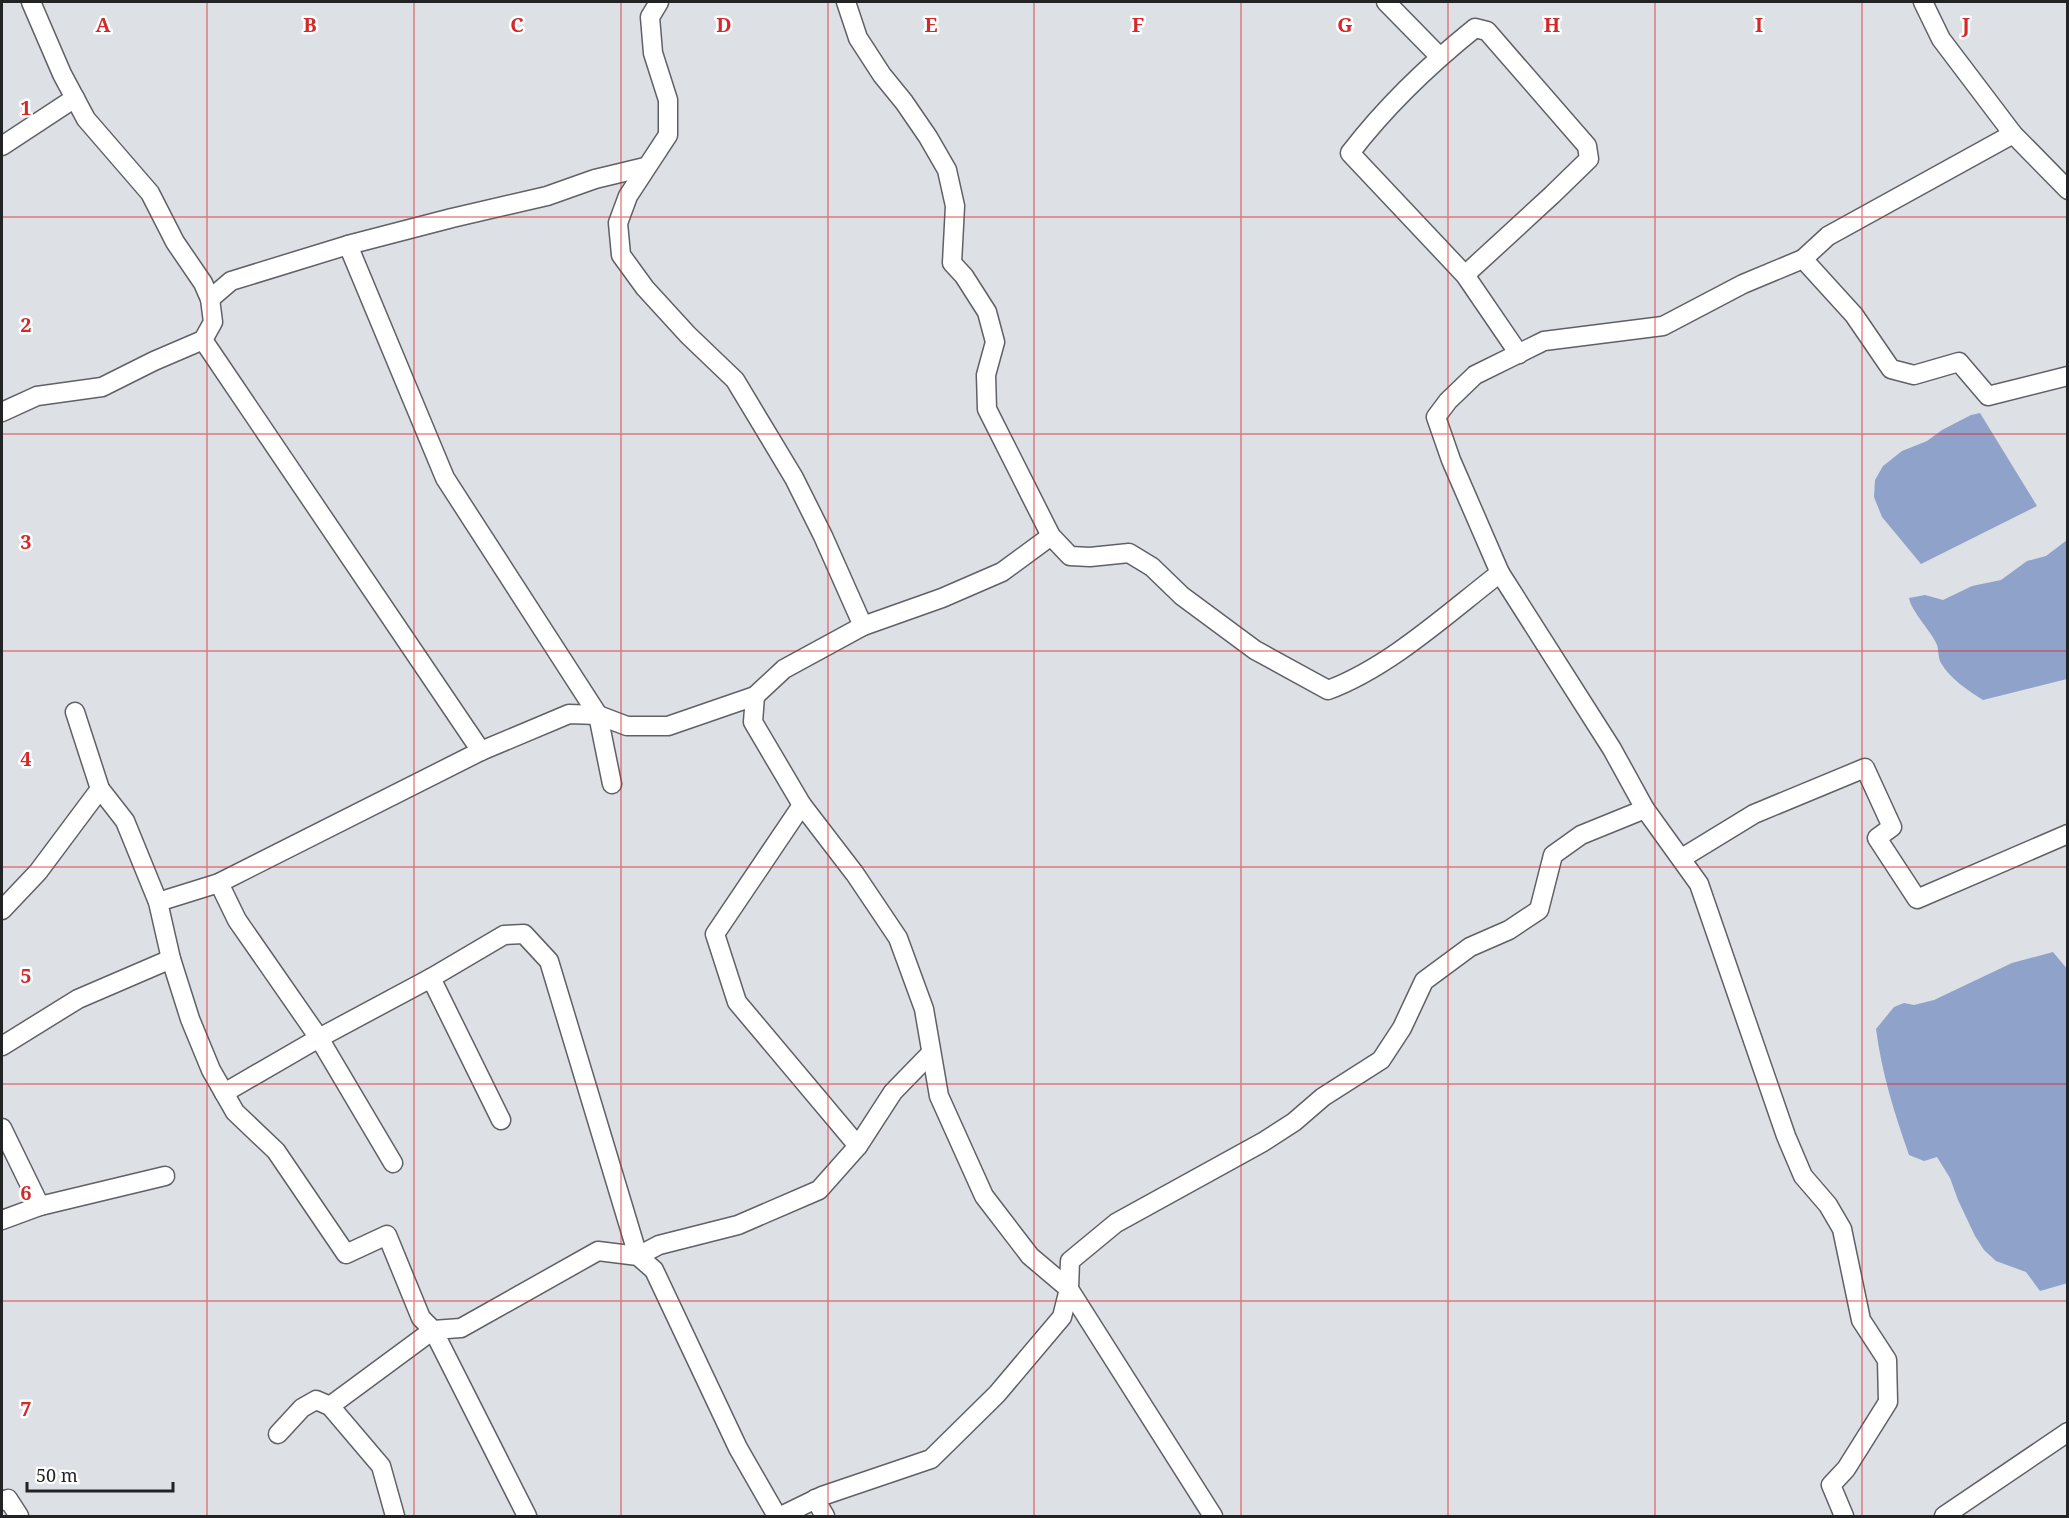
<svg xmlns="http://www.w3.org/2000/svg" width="2069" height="1518" viewBox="0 0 2069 1518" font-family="'Noto Serif',serif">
  <rect width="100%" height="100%" fill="#dde0e5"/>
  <g fill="#8fa2ca">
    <path d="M1980 413 2037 506 1921 564 1882 517 1874 497 1875 480 1883 466 1902 451 1927 441 1942 430 1971 415Z"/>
    <path d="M2067 540V679L1983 700C1969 691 1950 679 1941 663 1938 658 1939 651 1937 645 1931 631 1911 611 1909 598L1925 595 1943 600 1972 586 2001 580 2027 561 2046 556Z"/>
    <path d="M2053 952 2068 970V1283L2040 1291 2026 1272 1996 1261 1984 1250 1975 1236 1958 1200 1950 1178 1937 1157 1924 1161 1909 1155C1894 1112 1882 1074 1876 1029L1894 1007 1904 1003 1914 1005 1934 1000 2012 963Z"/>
  </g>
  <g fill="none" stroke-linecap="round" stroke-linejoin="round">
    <g stroke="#5e6166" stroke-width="21">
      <g id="minor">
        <path d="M659 2 650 17 653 53 668 100V135L628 196 618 223 621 255 645 288 688 335 735 380 794 478 823 536 863 626 942 598 1002 572 1051 536"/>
        <path d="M846 2 858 38 882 75 904 102 928 137 947 170 955 206 952 263 964 276 987 312 995 342 986 375 987 409 1051 536 1070 556 1090 557 1129 553 1152 567 1182 596 1255 650 1328 690C1390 667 1448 613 1500 573L1451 460 1436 417 1448 401 1475 375 1544 341 1663 326 1743 284 1803 259 1854 315 1891 369 1914 375 1959 362 1988 396 2068 376"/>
        <path d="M1386 2 1439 56"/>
        <path d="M1923 2 1941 39 2013 134 2068 190"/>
        <path d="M2 146 75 98"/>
        <path d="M348 245 445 478 598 715 612 784"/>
        <path d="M1803 259 1828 236 2013 134"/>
        <path d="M1465 275 1552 195 1589 159 1587 146 1487 31 1475 28C1429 65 1386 106 1350 153L1465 275 1519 354"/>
        <path d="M210 299 231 281 348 245 452 218 547 196 595 179 645 167"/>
        <path d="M203 340 481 751"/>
        <path d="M2 412 37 396 102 387 154 361 203 340 213 322 210 299 203 283 175 242 150 193 86 119 62 74 31 2"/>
        <path d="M1500 573 1612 749 1645 809"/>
        <path d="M75 712 100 789 125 821 158 902 171 959"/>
        <path d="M802 805 715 934 737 1002 858 1146 893 1092 931 1053"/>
        <path d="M1682 858 1754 814 1865 768 1892 827 1877 838 1917 899 2068 834"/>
        <path d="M219 883 237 920 319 1038 393 1163"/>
        <path d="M158 902 219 883 481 751 569 714 598 715 627 726H668L755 696"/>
        <path d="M2 910 38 872 100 789"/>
        <path d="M431 978 501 1120"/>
        <path d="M2 1046 78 999 171 959 190 1019 211 1070 235 1112 276 1151 346 1254 387 1235 421 1318 433 1330 461 1328 598 1251 638 1256 654 1270 738 1448 777 1516"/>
        <path d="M224 1093 319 1038 431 978 504 935 524 934 549 961 638 1256 659 1245 738 1225 819 1190 858 1146"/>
        <path d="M2 1128 40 1206 2 1220"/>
        <path d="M40 1206 165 1176"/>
        <path d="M278 1434 302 1408 316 1400 330 1406"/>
        <path d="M815 1499 825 1516"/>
        <path d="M2 1501 8 1499 19 1516"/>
        <path d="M395 1516 381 1466 330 1406 433 1330 527 1516"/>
        <path d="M781 1516 822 1496 931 1459 997 1394 1062 1317 1069 1289 1030 1256 984 1196 939 1096 924 1009 898 938 855 874 802 805 753 722 755 696 784 669 863 626"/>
        <path d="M1213 1516 1069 1289 1070 1261 1116 1223 1263 1142 1294 1122 1323 1097 1381 1060 1402 1028 1424 981 1470 947 1509 930 1539 910 1553 855 1581 835 1645 809 1699 884 1786 1136 1803 1176 1828 1205 1842 1229 1861 1320 1887 1360 1888 1402 1846 1469 1831 1485 1844 1516"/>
        <path d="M1944 1516 2068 1432"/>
      </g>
    </g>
    <use href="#minor" stroke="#fff" stroke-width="18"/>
  </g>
  <path fill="none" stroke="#d62828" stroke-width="1.5" stroke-opacity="0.55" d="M207 2V1516M414 2V1516M621 2V1516M828 2V1516M1034 2V1516M1241 2V1516M1448 2V1516M1655 2V1516M1862 2V1516M2 217H2068M2 434H2068M2 651H2068M2 867H2068M2 1084H2068M2 1301H2068"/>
  <g font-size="20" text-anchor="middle" font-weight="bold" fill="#d62828" stroke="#fff" stroke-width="5" stroke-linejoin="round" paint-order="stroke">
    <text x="103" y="32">A</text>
    <text x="310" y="32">B</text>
    <text x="517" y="32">C</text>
    <text x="724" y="32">D</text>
    <text x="931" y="32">E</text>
    <text x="1138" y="32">F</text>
    <text x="1345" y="32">G</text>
    <text x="1552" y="32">H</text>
    <text x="1759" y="32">I</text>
    <text x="1966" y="32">J</text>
    <text x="26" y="115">1</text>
    <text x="26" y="332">2</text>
    <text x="26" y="549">3</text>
    <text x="26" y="766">4</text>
    <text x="26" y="983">5</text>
    <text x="26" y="1200">6</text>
    <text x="26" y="1416">7</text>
  </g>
  <rect width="2069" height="1518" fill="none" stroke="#222325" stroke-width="6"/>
  <path d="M27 1482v9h146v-9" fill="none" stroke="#222325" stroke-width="3"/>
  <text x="36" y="1482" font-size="18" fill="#222325" stroke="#ffffff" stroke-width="4.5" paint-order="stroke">50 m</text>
</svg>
